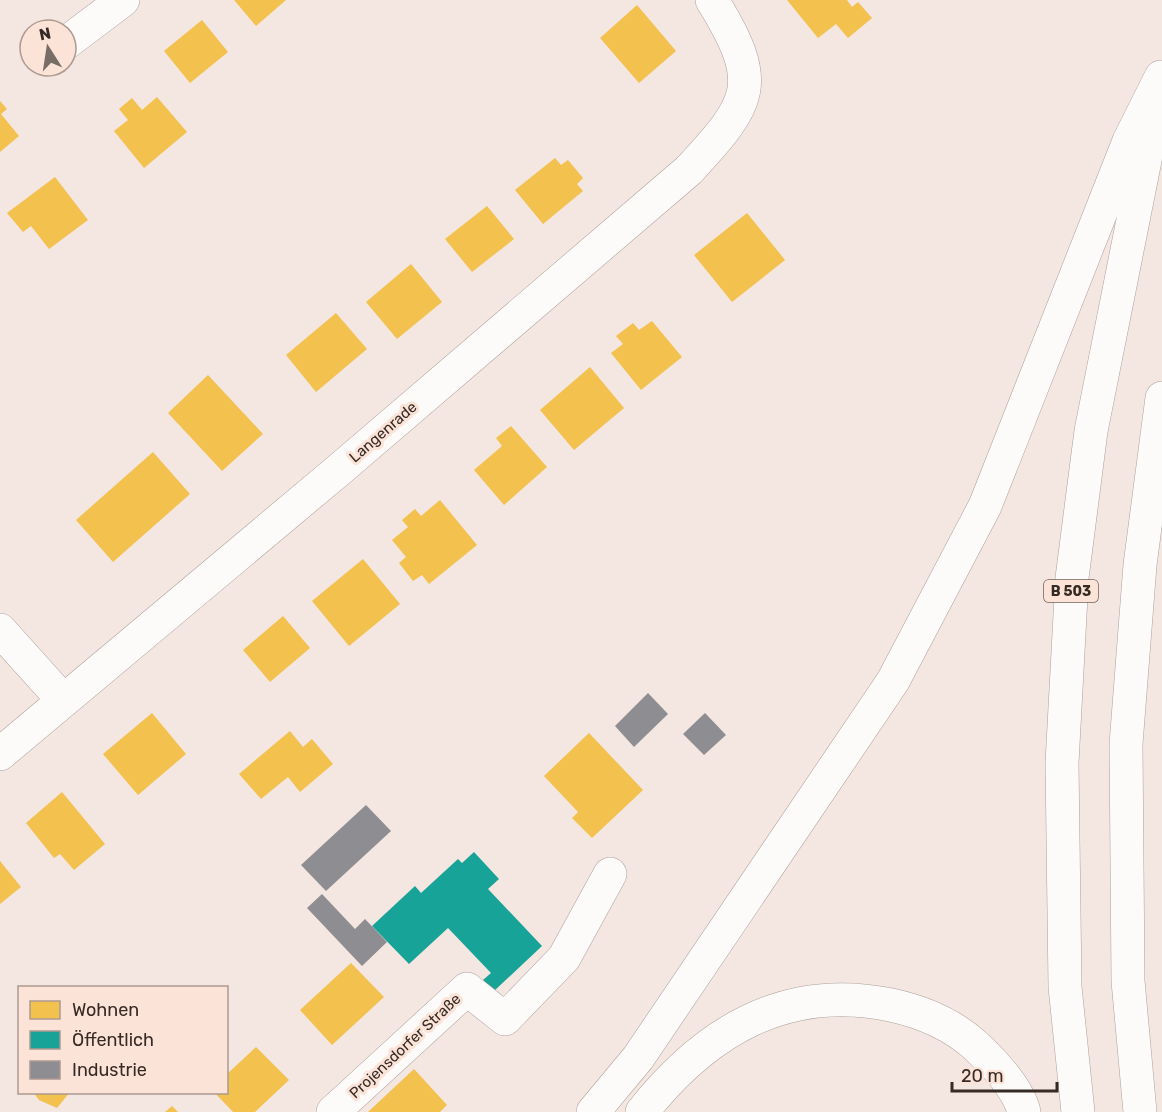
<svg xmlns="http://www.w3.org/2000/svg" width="1162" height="1112" viewBox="0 0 1162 1112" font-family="Rubik,sans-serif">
  <rect width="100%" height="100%" fill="#f4e6e0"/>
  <g fill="#f2c14e">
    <path d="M234 0H286L256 26Z"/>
    <path d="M787 0H847L852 7 858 2 872 18 848 38 836 24 818 38Z"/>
    <path d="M637 5 676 51 639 83 600 38Z"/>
    <path d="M202 20 228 52 190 83 164 51Z"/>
    <path d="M157 97 187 132 144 168 114 131 128 120 119 109 132 98 142 110Z"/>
    <path d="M0 101 7 109 1 114 19 136 0 152Z"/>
    <path d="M555 158 561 165 568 160 583 178 577 184 583 191 543 224 515 190Z"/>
    <path d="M55 177 88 220 49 249 31 226 23 232 7 213Z"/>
    <path d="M487 206 514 239 472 272 445 239Z"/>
    <path d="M747 213 785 260 732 302 694 255Z"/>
    <path d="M411 264 442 302 397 339 366 302Z"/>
    <path d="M336 313 367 349 316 392 286 355Z"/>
    <path d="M652 321 682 357 641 390 611 353 623 344 616 336 633 323 639 330Z"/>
    <path d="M590 367 624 408 574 450 540 410Z"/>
    <path d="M208 375 263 434 222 471 168 413Z"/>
    <path d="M511 426 547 467 504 505 474 470 502 446 496 438Z"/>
    <path d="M153 452 190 494 113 562 76 520Z"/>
    <path d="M440 500 477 545 429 584 422 575 413 581 399 563 406 557 392 540 408 527 402 520 415 509 421 516Z"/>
    <path d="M363 559 400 604 349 646 312 601Z"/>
    <path d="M283 616 310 648 270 682 243 650Z"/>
    <path d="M152 713 186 754 138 795 103 754Z"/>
    <path d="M290 731 303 747 312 739 333 764 300 792 288 777 261 799 239 774Z"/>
    <path d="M589 733 643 790 592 838 572 818 578 812 544 776Z"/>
    <path d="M62 792 105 844 74 870 60 854 54 858 26 823Z"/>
    <path d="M0 861 21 887 0 904Z"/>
    <path d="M351 963 384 997 332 1045 300 1010Z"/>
    <path d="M256 1047 289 1080 255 1112H233L214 1092H226V1075Z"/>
    <path d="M414 1069 447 1105 440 1112H368Z"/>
    <path d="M33 1092H70L57 1108 39 1100Z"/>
    <path d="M172 1106 178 1112H165Z"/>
  </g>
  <path fill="#17a398" d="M474 852 499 879 488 889 542 946 494 991 483 980 491 973 448 928 409 964 372 926 415 886 421 893 458 859 462 863Z"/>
  <g fill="#8d8d92">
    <path d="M648 693 668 714 634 747 615 726Z"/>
    <path d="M705 713 726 735 704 755 683 734Z"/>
    <path d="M366 805 391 831 326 891 301 865Z"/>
    <path d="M322 894 355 929 365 919 387 942 362 966 307 908Z"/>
  </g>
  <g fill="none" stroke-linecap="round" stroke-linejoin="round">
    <g stroke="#aba09b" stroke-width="34">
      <g id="minor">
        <path d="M66 43 123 0"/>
        <path d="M0 630 63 700"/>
        <path d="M0 754 340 469 689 170C752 102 764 84 712 0"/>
        <path d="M333 1112 467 989 505 1019 564 958 610 874"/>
      </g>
    </g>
    <g stroke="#aba09b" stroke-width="34">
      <g id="highway">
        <path d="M593 1112 638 1058 893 681 985 506 1129 141 1161 77"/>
        <path d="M642 1112C706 1031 786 983 891 1005 923 1012 952 1024 976 1046 994 1063 1018 1088 1024 1112"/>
        <path d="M1078 1112 1065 987 1062 763 1072 578 1091 431 1153 120"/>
        <path d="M1140 1112 1128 981 1126 744 1140 565 1162 398"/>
      </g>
    </g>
    <use href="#minor" stroke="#fdfbfa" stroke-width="33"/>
    <use href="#highway" stroke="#fdfbfa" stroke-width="33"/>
  </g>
  <g text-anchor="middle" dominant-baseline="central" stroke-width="6" stroke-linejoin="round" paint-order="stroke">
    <rect fill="#fce3d8" stroke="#71625b" stroke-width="1.5" x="1044" y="580" width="54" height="22" rx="4.5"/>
    <g font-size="14" font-weight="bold" fill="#362a25">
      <text x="1071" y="591">B 503</text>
    </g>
    <g font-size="15" fill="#362a25" stroke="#fce3d8">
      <text transform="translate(383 432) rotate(-41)">Langenrade</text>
      <text transform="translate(405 1046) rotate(-43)">Projensdorfer Straße</text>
    </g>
  </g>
  <rect x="18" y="986" width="210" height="108" fill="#fce3d8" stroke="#ad9990" stroke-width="1.5"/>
  <rect x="30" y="1001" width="30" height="18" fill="#f2c14e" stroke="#ad9990" stroke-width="1.5"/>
  <text x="72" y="1016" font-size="18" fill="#362a25">Wohnen</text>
  <rect x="30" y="1031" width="30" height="18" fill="#17a398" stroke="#ad9990" stroke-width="1.5"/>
  <text x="72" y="1046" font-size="18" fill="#362a25">Öffentlich</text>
  <rect x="30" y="1061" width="30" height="18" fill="#8d8d92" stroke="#ad9990" stroke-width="1.5"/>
  <text x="72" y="1076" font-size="18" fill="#362a25">Industrie</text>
  <g transform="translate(48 48) rotate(348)"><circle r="28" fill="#fce3d8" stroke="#ad9990" stroke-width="1.5"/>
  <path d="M0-4.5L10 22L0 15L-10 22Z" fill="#786c66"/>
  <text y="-9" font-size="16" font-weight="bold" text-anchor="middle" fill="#362a25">N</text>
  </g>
  <path d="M952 1082v9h105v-9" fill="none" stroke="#362a25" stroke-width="3"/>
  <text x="961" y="1082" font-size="18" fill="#362a25" stroke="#fce3d8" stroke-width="4.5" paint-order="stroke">20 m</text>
</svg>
